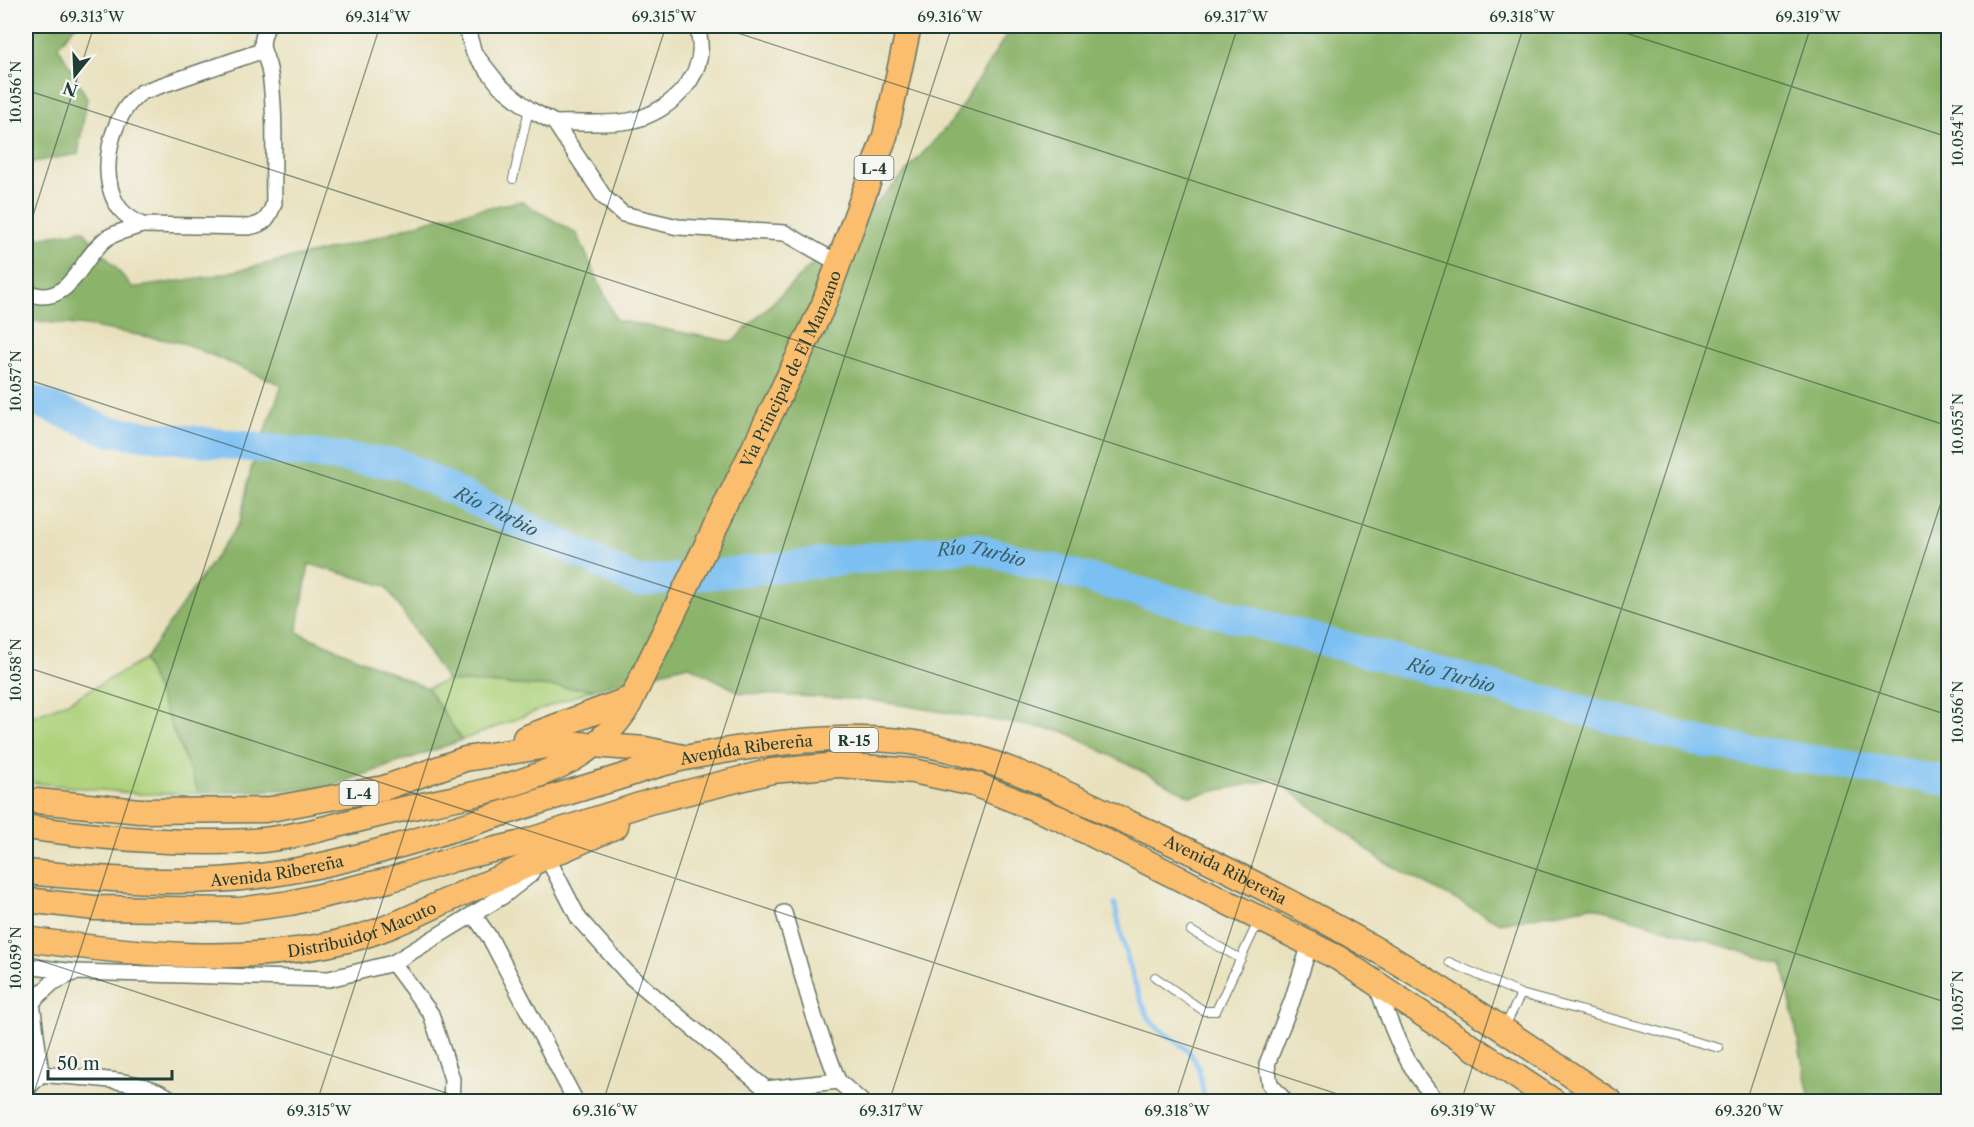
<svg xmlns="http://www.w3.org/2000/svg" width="1974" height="1127" viewBox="0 0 1974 1127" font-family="'Libre Caslon Text',serif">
  <rect width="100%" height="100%" fill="#f6f6f2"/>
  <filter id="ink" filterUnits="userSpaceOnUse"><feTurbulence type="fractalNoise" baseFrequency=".0167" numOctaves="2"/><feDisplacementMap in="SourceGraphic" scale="12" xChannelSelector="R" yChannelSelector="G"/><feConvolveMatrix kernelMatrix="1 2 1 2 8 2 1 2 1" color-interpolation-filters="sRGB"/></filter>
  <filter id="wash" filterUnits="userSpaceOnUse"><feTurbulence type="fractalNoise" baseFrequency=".008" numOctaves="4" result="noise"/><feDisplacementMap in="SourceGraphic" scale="24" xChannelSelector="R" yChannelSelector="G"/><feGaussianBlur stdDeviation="1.35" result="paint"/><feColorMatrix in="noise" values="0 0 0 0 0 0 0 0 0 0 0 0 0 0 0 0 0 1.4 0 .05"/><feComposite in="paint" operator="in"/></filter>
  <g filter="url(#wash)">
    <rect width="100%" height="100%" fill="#e9e1bd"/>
    <g fill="#afd27b" stroke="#678858" stroke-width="1.5">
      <path d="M144 660 199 793 140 794 26 782V719L70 701Z"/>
      <path d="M447 681 594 689 462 740 427 688Z"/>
    </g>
    <g fill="#8bb46b" stroke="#557850" stroke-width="1.5">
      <path d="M26 26H75L58 46 87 98 78 154 26 163Z"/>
      <path d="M1012 26H1948V1101H1810L1783 964 1591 906 1500 923 1384 862 1275 779 1190 796 1065 732 870 700 741 693 688 665 594 689 447 681 386 586 309 564 297 632 427 688 462 740 326 788 199 793 144 660 240 522 251 469 282 385 183 343 87 326 26 320V240L83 230 133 288 213 276 361 242 436 218 521 201 577 234 616 320 732 342 894 185 952 121Z"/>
    </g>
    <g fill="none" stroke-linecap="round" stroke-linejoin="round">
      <path stroke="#7cbff2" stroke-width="5" d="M1115 904C1120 933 1136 999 1152 1022 1159 1031 1169 1036 1177 1042 1203 1060 1199 1075 1205 1102"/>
      <path stroke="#7cbff2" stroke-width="30" id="s1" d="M26 397 109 431 400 464 638 582 972 547 1704 743 1948 781"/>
    </g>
  </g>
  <g filter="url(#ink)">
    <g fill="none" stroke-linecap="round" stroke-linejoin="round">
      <g stroke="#667664" stroke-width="10">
        <g id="lane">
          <path d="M513 179 529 109"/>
          <path d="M1191 931 1241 959"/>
          <path d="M1449 962 1521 994"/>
          <path d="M1155 977 1204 1011H1216L1259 920"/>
          <path d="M1505 1026 1521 994 1719 1048"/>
        </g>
      </g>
      <g stroke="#667664" stroke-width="18">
        <g id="street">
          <path d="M466 26 474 53 500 86 529 109 555 123 604 197 623 214 678 227 785 233 838 263"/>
          <path d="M261 51 142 92C110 113 96 178 120 209 126 216 134 221 142 225L249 227C265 224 269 218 274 203 273 161 276 114 270 74 267 50 256 53 267 26"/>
          <path d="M555 123C579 122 606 125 629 121 672 113 714 70 696 26"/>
          <path d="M26 292C70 311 79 258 107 238 116 232 131 229 142 225"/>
          <path d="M547 857 579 919 630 976 766 1089 838 1081 862 1102"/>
          <path d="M784 913 815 1019 838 1081"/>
          <path d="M473 914 490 938 576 1102"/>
          <path d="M393 963 431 1014 452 1079 451 1102"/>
          <path d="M26 966 75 972"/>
          <path d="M1376 983C1391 1027 1405 1067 1438 1102"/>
          <path d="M26 992 32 1002 41 1074C80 1079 145 1076 175 1102"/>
          <path d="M32 1002 52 983 75 972 329 979 393 963 503 896 530 875 536 863"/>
          <path d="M26 1090 41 1074"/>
          <path d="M1286 1102 1270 1084 1267 1064 1292 1001 1310 944"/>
        </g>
      </g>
      <g stroke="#667664" stroke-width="27">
        <g id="primary">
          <path d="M525 738 632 698"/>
          <path d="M26 800 140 811 265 810 384 788 465 759 566 743 645 749 683 757"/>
          <path id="s2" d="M26 827C100 838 176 845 252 841 296 838 339 824 381 814 444 799 516 791 573 759 598 745 624 720 634 694L823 306 885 136 909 26"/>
          <path id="s3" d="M26 872C110 880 196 887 280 873 389 855 494 814 600 783 629 775 659 763 690 757 762 743 853 731 927 745 996 758 1061 791 1125 821 1213 861 1299 905 1382 953 1460 999 1535 1051 1611 1102"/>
          <path d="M26 900 95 908 239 910 290 903 389 880 454 859 518 844 649 802 772 771 839 765 913 771 974 784 1061 819 1338 958 1555 1102"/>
          <path id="s4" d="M26 939C132 954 246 967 352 939 388 930 423 911 457 896 510 873 563 850 616 826"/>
        </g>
      </g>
      <use href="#lane" stroke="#fff" stroke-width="8"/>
      <use href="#street" stroke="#fff" stroke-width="15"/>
      <use href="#primary" stroke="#fbbd6e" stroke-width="24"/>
    </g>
  </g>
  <path fill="none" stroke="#1f3d34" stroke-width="1.5" stroke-opacity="0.45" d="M716 26 1948 426M1604 26 1948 137M26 90 1948 715M26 237 94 26M26 379 1948 1003M26 667 1362 1102M26 956 474 1102M31 1102 380 26M317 1102 666 26M603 1102 952 26M889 1102 1238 26M1175 1102 1524 26M1461 1102 1811 26M1747 1102 1948 481"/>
  <g text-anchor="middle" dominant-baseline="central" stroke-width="5" stroke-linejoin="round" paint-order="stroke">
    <g fill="#f6f6f2" stroke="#60746d" stroke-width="1.5">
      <rect x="854.5" y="156" width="39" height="24" rx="4.5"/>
      <rect x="830" y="728" width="48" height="24" rx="4.5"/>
      <rect x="339.5" y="781" width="39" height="24" rx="4.5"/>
    </g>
    <g font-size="15" font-weight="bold" fill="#1f3d34">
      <text x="874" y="168">L-4</text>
      <text x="854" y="740">R-15</text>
      <text x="359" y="793">L-4</text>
    </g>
    <g font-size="16" fill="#1f3d34" stroke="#f6f6f2">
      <text stroke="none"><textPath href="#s2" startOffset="1011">Vía Principal de El Manzano</textPath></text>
      <text stroke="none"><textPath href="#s3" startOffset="738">Avenida Ribereña</textPath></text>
      <text stroke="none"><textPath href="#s3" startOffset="252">Avenida Ribereña</textPath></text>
      <text stroke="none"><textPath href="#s3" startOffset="1244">Avenida Ribereña</textPath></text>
      <text stroke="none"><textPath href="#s4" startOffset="340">Distribuidor Macuto</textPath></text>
    </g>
    <g font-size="18" font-style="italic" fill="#365e64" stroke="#f6f6f2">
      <text stroke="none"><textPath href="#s1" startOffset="490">Río Turbio</textPath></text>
      <text stroke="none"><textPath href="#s1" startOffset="994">Río Turbio</textPath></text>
      <text stroke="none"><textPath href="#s1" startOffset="1480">Río Turbio</textPath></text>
    </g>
  </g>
  <rect width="1974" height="1127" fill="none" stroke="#f6f6f2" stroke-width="66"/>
  <g transform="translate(75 75) rotate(198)" stroke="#f6f6f2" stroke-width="4.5" paint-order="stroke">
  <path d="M0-4.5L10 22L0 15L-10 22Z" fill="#1f3d34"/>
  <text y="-9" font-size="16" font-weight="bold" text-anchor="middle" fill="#1f3d34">N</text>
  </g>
  <path d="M48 1070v9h124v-9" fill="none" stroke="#1f3d34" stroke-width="3"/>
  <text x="57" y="1070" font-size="18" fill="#1f3d34" stroke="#f6f6f2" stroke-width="4.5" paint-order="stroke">50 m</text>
  <rect x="33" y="33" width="1908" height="1061" fill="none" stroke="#1f3d34" stroke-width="2"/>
  <g font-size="15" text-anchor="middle" fill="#1f3d34">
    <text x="92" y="22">69.313°W</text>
    <text x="378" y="22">69.314°W</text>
    <text x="664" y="22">69.315°W</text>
    <text x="950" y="22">69.316°W</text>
    <text x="1236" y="22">69.317°W</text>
    <text x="1522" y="22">69.318°W</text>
    <text x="1808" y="22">69.319°W</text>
    <text transform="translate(16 92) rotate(-90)" y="5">10.056°N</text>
    <text transform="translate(1958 135) rotate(-90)" y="5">10.054°N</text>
    <text transform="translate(16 381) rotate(-90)" y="5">10.057°N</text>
    <text transform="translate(1958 424) rotate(-90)" y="5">10.055°N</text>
    <text transform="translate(16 670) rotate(-90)" y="5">10.058°N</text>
    <text transform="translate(1958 712) rotate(-90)" y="5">10.056°N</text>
    <text transform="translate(16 958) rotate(-90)" y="5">10.059°N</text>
    <text transform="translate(1958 1001) rotate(-90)" y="5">10.057°N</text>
    <text x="319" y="1116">69.315°W</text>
    <text x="605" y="1116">69.316°W</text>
    <text x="891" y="1116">69.317°W</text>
    <text x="1177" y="1116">69.318°W</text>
    <text x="1463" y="1116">69.319°W</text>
    <text x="1749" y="1116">69.320°W</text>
  </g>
</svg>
